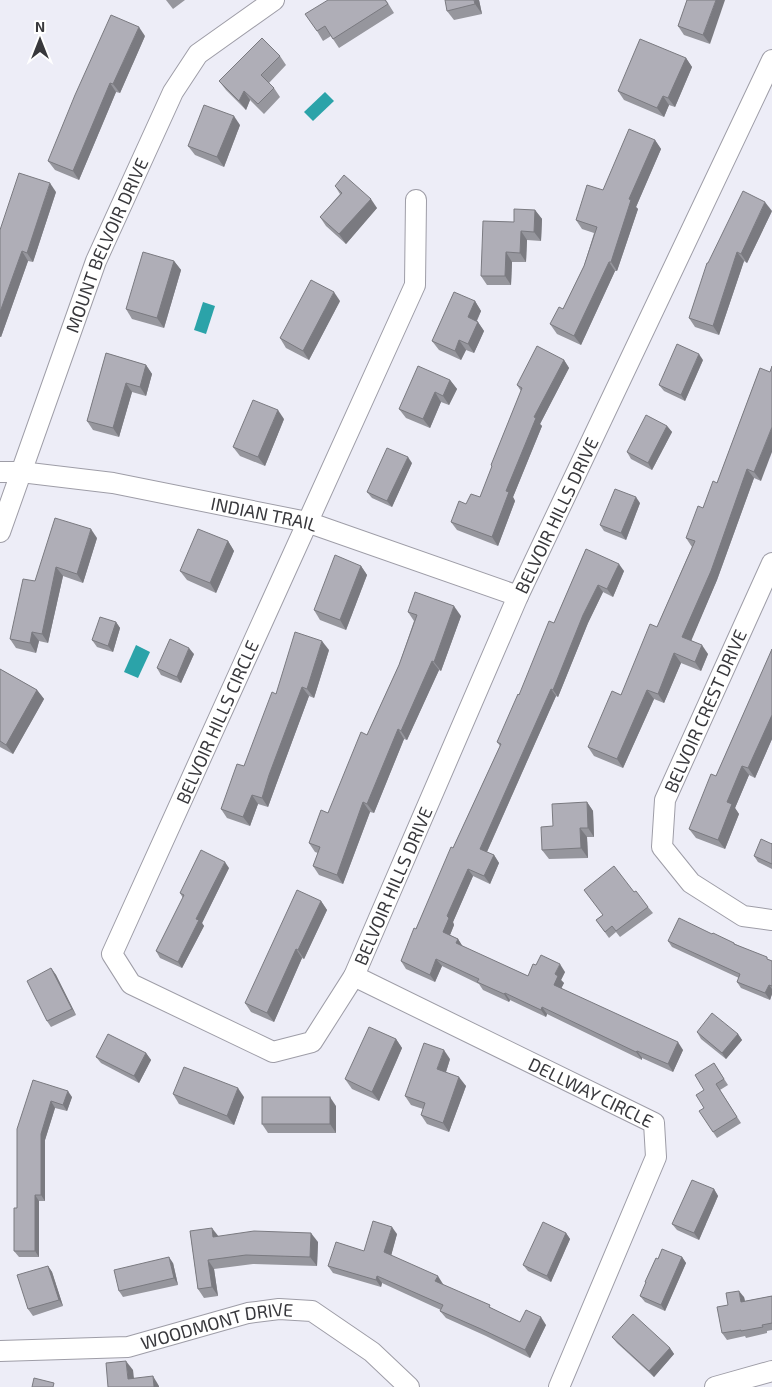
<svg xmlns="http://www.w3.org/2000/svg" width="772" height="1387" viewBox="0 0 772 1387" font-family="'Exo 2',sans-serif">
  <rect width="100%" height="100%" fill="#ededf7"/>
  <g fill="#2ba3a9">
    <path d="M325 92 334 101 313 121 304 112Z"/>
    <path d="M203 302 215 306 206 334 194 330Z"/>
    <path d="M136 645 150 652 138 678 124 672Z"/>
  </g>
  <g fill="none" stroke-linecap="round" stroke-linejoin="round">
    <g stroke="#9e9da7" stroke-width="22">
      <g id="minor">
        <path id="s1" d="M416 200 415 285 112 954 131 984 273 1052 312 1042 354 976 518 596 772 60"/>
        <path id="s2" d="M0 472H21L113 483 307 522 518 596"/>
        <path id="s3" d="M0 532 96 261 173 92 198 54 274 0"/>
        <path d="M772 563 665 800 662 847 691 883 743 916 772 920"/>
        <path id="s4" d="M354 976 654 1123 656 1157 559 1387"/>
        <path id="s5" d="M0 1351 128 1347 248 1313 279 1309 312 1311 372 1352 409 1387"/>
        <path d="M715 1387 772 1371"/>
      </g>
    </g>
    <use href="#minor" stroke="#fff" stroke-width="20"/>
  </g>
  <g fill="#96969d">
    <path d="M166 0H185L173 9Z"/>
    <path d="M328 0H386L394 13 339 48 331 36 323 41 317 31Z"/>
    <path d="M479 0 482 14 454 20 447 11Z"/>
    <path d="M687 0 710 44 684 35 678 26Z"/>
    <path d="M145 36 120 93 116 92 79 180 55 170 48 161Z"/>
    <path d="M280 56 286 65 269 83 274 88 280 97 264 114 250 100 246 110 226 90 219 81Z"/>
    <path d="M686 58 692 67 675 107 669 105 664 117 624 100 618 91Z"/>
    <path d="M240 125 224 167 195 155 188 146Z"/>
    <path d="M655 140 661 149 636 207 638 209 617 271H615L581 345 557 334 550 324 563 309 584 266 594 233 582 229 576 220 603 190Z"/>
    <path d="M335 186 377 208 346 244 326 226 320 217 340 194Z"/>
    <path d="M56 192 33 262 28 261 1 337H0V230Z"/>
    <path d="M535 210 542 219 541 241 527 240 526 262H512L511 285H487L481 276 514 222Z"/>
    <path d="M772 211 747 263 744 261 719 335 695 327 689 318 708 263Z"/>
    <path d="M174 261 181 270 164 328 132 319 126 309Z"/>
    <path d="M340 301 309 360 286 348 280 338Z"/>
    <path d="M475 301 481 311 477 321 484 331 474 353 466 350 461 360 439 350 432 341Z"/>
    <path d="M106 353 146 365 152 374 146 396 132 392 119 437 93 430 87 421Z"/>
    <path d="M564 360 569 368 540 424 542 426 513 497 515 501 498 546 457 530 451 522 480 497 492 467 491 465 521 391 517 385Z"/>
    <path d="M703 360 685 401 664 391 659 385Z"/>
    <path d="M760 368 761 481 754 478 717 580 691 640 708 654 701 671 681 663 664 703 654 699 623 768 594 756 588 747 621 695 657 627 692 547 686 538 703 508 717 483Z"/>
    <path d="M450 380 457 389 449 405 441 402 430 428 406 418 399 409Z"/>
    <path d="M284 419 265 466 240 456 233 447Z"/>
    <path d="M667 426 672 432 652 470 631 459 627 452Z"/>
    <path d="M412 463 392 507 372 498 367 492Z"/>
    <path d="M640 503 626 540 604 531 600 525Z"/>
    <path d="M97 538 83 583 63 576 48 643 39 641 36 653 16 648 10 639 35 581Z"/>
    <path d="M228 541 234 551 216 593 187 580 180 571Z"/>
    <path d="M586 549 624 571 613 597 603 592 588 623 558 697 556 696 487 852 494 855 499 863 490 884 473 876 453 922 454 925 450 935 458 939 463 947 528 976 536 965 565 972 561 980 564 983 561 988 683 1050 673 1072 642 1058V1060L547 1014 546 1017 510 1000 509 1002 483 990 479 984 442 966 435 982 406 969 401 961 500 746 497 742 554 623Z"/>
    <path d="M361 566 367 575 346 630 320 620 314 610Z"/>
    <path d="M408 612 461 616 441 671 439 670 407 740 404 739 374 813 370 812 343 884 319 875 313 866 318 853 315 852 309 843 328 813 367 735 399 665 414 621Z"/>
    <path d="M116 622 120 628 113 652 97 647 92 640Z"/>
    <path d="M772 649V739L755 778 749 775 735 808 739 814 725 849 696 838 689 829 716 776Z"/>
    <path d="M329 650 314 698 309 696 276 785 268 807 258 804 250 826 227 818 221 809 244 766 276 694Z"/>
    <path d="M194 654 181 683 161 675 157 668Z"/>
    <path d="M0 669 37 690 44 699 13 754 0 747Z"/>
    <path d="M587 802 593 811 594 837H587L588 858 549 859 542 850Z"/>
    <path d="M772 843V869L758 862 754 856Z"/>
    <path d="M229 868 202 923 204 926 182 968 160 958 156 951 183 898 180 893Z"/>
    <path d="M634 892 648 907 653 913 620 937 616 932 609 938 596 920Z"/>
    <path d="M321 901 327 910 304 959 302 958 274 1022 251 1012 245 1003Z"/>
    <path d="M712 934 734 943 735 944 772 961V994L770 1000 741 988 737 982 739 978 672 947 668 941Z"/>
    <path d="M51 968 56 975 76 1015 51 1027 47 1021Z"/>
    <path d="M697 1032 738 1034 742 1040 726 1059 701 1039Z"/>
    <path d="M396 1039 402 1048 379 1101 352 1089 345 1079Z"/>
    <path d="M146 1053 151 1060 139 1083 101 1063 96 1057Z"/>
    <path d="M450 1059 446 1072 466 1086 449 1132 427 1124 421 1115 423 1109 411 1105 405 1096Z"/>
    <path d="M714 1063 728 1085 720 1090 741 1123 717 1138 713 1132 704 1108V1090Z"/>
    <path d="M33 1080 72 1097 67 1111 55 1108 45 1140V1201H39V1257H19L14 1251 17 1208Z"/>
    <path d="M173 1094 244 1097 234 1125 179 1104Z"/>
    <path d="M336 1106V1133H268L262 1124Z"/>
    <path d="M714 1189 718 1196 699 1240 677 1230 672 1224Z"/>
    <path d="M190 1231 218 1236 318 1242 317 1266 253 1264 214 1269 218 1296 204 1298 198 1289Z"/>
    <path d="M566 1233 570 1239 551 1282 528 1271 523 1265Z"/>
    <path d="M397 1234 391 1255 442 1284 520 1322 546 1325 530 1358 486 1336 446 1318 440 1311 441 1310 382 1283 381 1287 333 1273 328 1266 364 1251Z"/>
    <path d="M682 1257 686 1263 665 1311 645 1302 640 1296 646 1283 645 1282Z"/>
    <path d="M173 1263 178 1285 123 1297 119 1291Z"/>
    <path d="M48 1266 52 1272 63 1306 33 1316 28 1309Z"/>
    <path d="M772 1296V1330L767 1331V1333L746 1338 745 1336 727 1340 722 1333 728 1305 744 1297 745 1301Z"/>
    <path d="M612 1337 670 1348 674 1354 654 1377 617 1343Z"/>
  </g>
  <g fill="#7a7a80">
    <path d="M474 0H479L482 14 475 4Z"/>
    <path d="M716 0H725L710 44 703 35Z"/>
    <path d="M139 27 145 36 120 93 113 84Z"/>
    <path d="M686 58 692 67 675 107 668 98Z"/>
    <path d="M110 83 116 92 79 180 73 171Z"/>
    <path d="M244 91 250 100 246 110 239 101Z"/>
    <path d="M663 96 669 105 664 117 657 108Z"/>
    <path d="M234 116 240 125 224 167 217 157Z"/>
    <path d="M655 140 661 149 636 207 638 209 617 271 611 262 629 199Z"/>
    <path d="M50 183 56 192 33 262 27 253Z"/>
    <path d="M371 199 377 208 346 244 339 234Z"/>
    <path d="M765 202 772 211 747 263 741 254Z"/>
    <path d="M535 210 542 219 541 241 534 232Z"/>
    <path d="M521 231 527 240 526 262 520 253Z"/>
    <path d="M22 251 28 261 1 337 0 336V312Z"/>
    <path d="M506 252 512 262 511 285 505 276Z"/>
    <path d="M737 252 744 261 719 335 713 326Z"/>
    <path d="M174 261 181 270 164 328 157 318Z"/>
    <path d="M609 262 615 271 581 345 574 336Z"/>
    <path d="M334 292 340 301 309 360 303 351Z"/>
    <path d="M475 301 481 311 474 326 468 317Z"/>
    <path d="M478 322 484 331 474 353 468 344Z"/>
    <path d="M459 340 466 350 461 360 455 351Z"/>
    <path d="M699 354 703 360 685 401 681 395Z"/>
    <path d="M564 360 569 368 540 424 542 426 513 497 515 501 498 546 492 537 506 491 534 417Z"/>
    <path d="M146 365 152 374 146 396 140 387Z"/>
    <path d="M450 380 457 389 449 405 443 396Z"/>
    <path d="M126 383 132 392 119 437 113 428Z"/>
    <path d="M435 392 441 402 430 428 423 419Z"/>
    <path d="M278 410 284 419 265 466 258 457Z"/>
    <path d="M667 426 672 432 652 470 648 463Z"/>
    <path d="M772 427V452L761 481 754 472Z"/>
    <path d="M408 457 412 463 392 507 387 501Z"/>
    <path d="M747 469 754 478 717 580 689 646 682 637Z"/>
    <path d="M636 497 640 503 626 540 621 533Z"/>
    <path d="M91 529 97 538 83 583 77 574Z"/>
    <path d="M228 541 234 551 216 593 210 583Z"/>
    <path d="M619 564 624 571 613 597 607 589Z"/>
    <path d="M361 566 367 575 346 630 340 620Z"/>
    <path d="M56 567 63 576 48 643 42 634Z"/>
    <path d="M598 585 603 592 588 623 558 697 553 690 583 615Z"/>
    <path d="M454 606 461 616 441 671 434 662Z"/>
    <path d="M116 622 120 628 113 652 108 646Z"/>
    <path d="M32 632 39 641 36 653 30 643Z"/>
    <path d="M322 641 329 650 314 698 307 689Z"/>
    <path d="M702 645 708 654 701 671 695 662Z"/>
    <path d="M189 648 194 654 181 683 177 677Z"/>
    <path d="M674 653 681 663 664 703 658 694Z"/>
    <path d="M432 661 439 670 407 740 401 731Z"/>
    <path d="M302 687 309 696 276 785 268 807 262 798 269 775Z"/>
    <path d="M551 689 556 696 485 856 480 849Z"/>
    <path d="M37 690 44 699 13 754 6 745Z"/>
    <path d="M647 690 654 699 623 768 617 759Z"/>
    <path d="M772 715V739L755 778 748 768Z"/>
    <path d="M398 729 404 739 374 813 367 804Z"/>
    <path d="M742 766 749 775 735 808 739 814 725 849 718 840 727 802Z"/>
    <path d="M252 795 258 804 250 826 243 817Z"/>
    <path d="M363 802 370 812 343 884 337 875Z"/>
    <path d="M587 802 593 811 594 837 588 828Z"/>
    <path d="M580 828 587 837 588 858 581 848Z"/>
    <path d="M494 855 499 863 490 884 484 876Z"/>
    <path d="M225 862 229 868 202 923 204 926 182 968 178 962 196 919Z"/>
    <path d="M468 869 473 876 453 922 454 925 448 940 443 932 447 916Z"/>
    <path d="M321 901 327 910 304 959 298 950Z"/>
    <path d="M458 939 463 947 456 943Z"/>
    <path d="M296 949 302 958 274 1022 267 1013Z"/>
    <path d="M436 959 442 966 435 982 430 975Z"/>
    <path d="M560 964 565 972 561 980 564 983 559 993 554 985 555 974Z"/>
    <path d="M51 968 56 975 76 1015 72 1009Z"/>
    <path d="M769 985 772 989V994L770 1000 765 993Z"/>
    <path d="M505 993 510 1000 509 1002 504 994Z"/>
    <path d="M542 1007 547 1014 546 1017 541 1010Z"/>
    <path d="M738 1034 742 1040 726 1059 722 1053Z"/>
    <path d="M396 1039 402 1048 379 1101 372 1092Z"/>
    <path d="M678 1042 683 1050 673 1072 668 1064Z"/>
    <path d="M444 1050 450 1059 444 1078 437 1069Z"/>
    <path d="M637 1051 642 1058V1060L636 1052Z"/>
    <path d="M146 1053 151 1060 139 1083 134 1076Z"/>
    <path d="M459 1077 466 1086 449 1132 443 1123Z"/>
    <path d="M238 1088 244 1097 234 1125 227 1116Z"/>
    <path d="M68 1091 72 1097 67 1111 63 1105Z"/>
    <path d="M330 1097 336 1106V1133L330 1124Z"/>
    <path d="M51 1101 55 1108 45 1140V1201L41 1195V1134Z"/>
    <path d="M714 1189 718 1196 699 1240 694 1233Z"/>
    <path d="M35 1195 39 1201V1257L35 1251Z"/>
    <path d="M392 1227 397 1234 390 1260 384 1252Z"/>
    <path d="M212 1228 219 1237H213Z"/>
    <path d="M311 1233 318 1242 317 1266 310 1257Z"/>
    <path d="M566 1233 570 1239 551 1282 547 1276Z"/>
    <path d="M169 1257 173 1263 178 1285 174 1278Z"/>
    <path d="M682 1257 686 1263 665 1311 661 1305Z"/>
    <path d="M208 1260 214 1269 218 1296 212 1287Z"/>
    <path d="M48 1266 52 1272 63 1306 59 1300Z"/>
    <path d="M377 1276 382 1283 381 1287 376 1280Z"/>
    <path d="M438 1276 443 1284 441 1288 435 1281Z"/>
    <path d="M739 1291 744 1297 746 1308 741 1302Z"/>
    <path d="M541 1317 546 1325 530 1358 525 1350Z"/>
    <path d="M670 1348 674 1354 654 1377 649 1371Z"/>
    <path d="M126 1361 133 1370 135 1387 128 1379Z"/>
    <path d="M153 1376 159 1386V1387H154Z"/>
  </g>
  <g fill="#afaeb7" stroke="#7a7a80">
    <path d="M328 0H385L388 4 333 39 325 26 317 31 305 14Z"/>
    <path d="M445 0H474L475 4 447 11Z"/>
    <path d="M687 0H716L703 35 678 26Z"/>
    <path d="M111 15 139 27 113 84 110 83 73 171 48 161 75 95Z"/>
    <path d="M262 38 280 56 261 75 274 88 258 104 244 91 239 101 219 81Z"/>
    <path d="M640 39 686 58 668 98 663 96 657 108 618 91Z"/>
    <path d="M204 105 234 116 217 157 188 146Z"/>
    <path d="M629 129 655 140 629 199 631 200 611 262H609L574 336 550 324 559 307 563 309 584 266 597 227 576 220 587 185 603 190Z"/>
    <path d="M19 173 50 183 27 253 22 251 0 312V230Z"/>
    <path d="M344 175 371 199 339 234 320 217 342 193 335 186Z"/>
    <path d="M743 191 765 202 741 254 737 252 713 326 689 318 707 263H708Z"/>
    <path d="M514 209 535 210 534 232 521 231 520 253 506 252 505 276H481L483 221 514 222Z"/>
    <path d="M143 252 174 261 157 318 126 309Z"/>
    <path d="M311 280 334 292 303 351 280 338Z"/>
    <path d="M454 292 475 301 468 317 478 322 468 344 459 340 455 351 432 341Z"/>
    <path d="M677 344 699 354 681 395 659 385Z"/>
    <path d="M537 346 564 360 534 417 536 418 506 491 509 492 492 537 451 522 459 501 466 504 471 494 480 497 492 466 491 465 522 388 517 385Z"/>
    <path d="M106 353 146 365 140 387 126 383 113 428 87 421Z"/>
    <path d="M418 366 450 380 443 396 435 392 423 419 399 409Z"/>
    <path d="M772 366V427L754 472 747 469 711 571 682 637 702 645 695 662 674 653 658 694 647 690 617 759 588 747 612 691 621 695 650 624 657 627 695 541 686 538 698 506 703 508 713 481 717 483 760 368 770 372Z"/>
    <path d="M253 400 278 410 258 457 233 447Z"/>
    <path d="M646 415 667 426 648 463 627 452Z"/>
    <path d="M387 448 408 457 387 501 367 492Z"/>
    <path d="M615 489 636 497 621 533 600 525Z"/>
    <path d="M55 518 91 529 77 574 56 567 42 634 32 632 30 643 10 639 23 579 35 581Z"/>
    <path d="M198 529 228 541 210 583 180 571Z"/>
    <path d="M586 549 619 564 607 589 598 585 583 615 553 690 551 689 480 849 494 855 484 876 468 869 447 916 449 918 443 932 458 939 456 943 528 976 533 964 536 965 541 955 560 964 555 974 558 976 554 985 678 1042 668 1064 637 1051 636 1052 542 1007 541 1010 505 993 504 994 477 982 479 979 436 959 430 975 401 961 414 928 416 929 451 847 453 848 501 744 497 742 518 694 519 695 549 621 554 623Z"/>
    <path d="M335 555 361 566 340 620 314 610Z"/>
    <path d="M415 592 454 606 434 662 432 661 401 731 398 729 367 804 363 802 337 875 313 866 320 847 309 843 321 810 328 813 361 732 367 735 399 665 417 615 408 612Z"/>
    <path d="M100 617 116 622 108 646 92 640Z"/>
    <path d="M295 632 322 641 307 689 302 687 269 775 262 798 252 795 243 817 221 809 237 764 244 766 272 692 276 694Z"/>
    <path d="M170 639 189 648 177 677 157 668Z"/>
    <path d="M772 649V715L748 768 742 766 727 802 732 804 718 840 689 829 711 774 716 776Z"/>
    <path d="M0 669 37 690 6 745 0 741Z"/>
    <path d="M587 802 588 828H580L581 848 542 850 541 827 553 826 552 804Z"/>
    <path d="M761 839 772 844V843V864L754 856Z"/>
    <path d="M201 850 225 862 196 919 199 920 178 962 156 951 184 895 180 893Z"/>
    <path d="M614 866 634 892 636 891 648 907 616 931 612 926 605 932 596 920 603 915 584 890Z"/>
    <path d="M297 890 321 901 298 950 296 949 267 1013 245 1003Z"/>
    <path d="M679 918 712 934 713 933 734 943V944L767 957V959L772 961V986L769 985 765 993 737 982 740 974 668 941Z"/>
    <path d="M51 968 72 1009 47 1021 27 981Z"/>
    <path d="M712 1013 738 1034 722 1053 697 1032Z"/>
    <path d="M369 1027 396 1039 372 1092 345 1079Z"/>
    <path d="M108 1034 146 1053 134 1076 96 1057Z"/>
    <path d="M424 1043 444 1050 437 1069 459 1077 443 1123 421 1115 425 1103 405 1096Z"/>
    <path d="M714 1063 724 1079 716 1084 737 1117 713 1132 699 1111 704 1108 696 1095 704 1090 695 1075Z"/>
    <path d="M184 1067 238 1088 227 1116 173 1094Z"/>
    <path d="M33 1080 68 1091 63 1105 51 1101 41 1134V1195H35V1251H14V1208H17V1129Z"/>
    <rect x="262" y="1097" width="68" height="27"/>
    <path d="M692 1180 714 1189 694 1233 672 1224Z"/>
    <path d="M373 1221 392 1227 384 1252 438 1276 435 1281 490 1305 489 1307 520 1322 526 1310 541 1317 525 1350 481 1329 440 1311 443 1305 377 1276 376 1280 328 1266 336 1242 364 1251Z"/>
    <path d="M543 1222 566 1233 547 1276 523 1265Z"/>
    <path d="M212 1228 213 1237 254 1231 311 1233 310 1257 246 1255 208 1260 212 1287 198 1289 190 1231Z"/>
    <path d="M662 1249 682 1257 661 1305 640 1296 646 1282H645L656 1258 658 1259Z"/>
    <path d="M169 1257 174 1278 119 1291 114 1270Z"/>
    <path d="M48 1266 59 1300 28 1309 17 1275Z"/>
    <path d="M739 1291 741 1302 772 1296V1323L762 1325 763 1327 741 1331V1330L722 1333 717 1307 728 1305 726 1293Z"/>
    <path d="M633 1314 670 1348 649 1371 612 1337Z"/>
    <path d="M126 1361 128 1379 153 1376 154 1387H108L106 1363Z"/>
    <path d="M34 1378 54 1383 53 1387H32Z"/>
  </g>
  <g text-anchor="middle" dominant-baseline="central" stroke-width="4" stroke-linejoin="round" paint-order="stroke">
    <g font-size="18" fill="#38383c" stroke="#fff">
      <text stroke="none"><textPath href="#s3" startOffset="306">MOUNT BELVOIR DRIVE</textPath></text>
      <text stroke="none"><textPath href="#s2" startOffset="268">INDIAN TRAIL</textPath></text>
      <text stroke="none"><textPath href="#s1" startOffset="1634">BELVOIR HILLS DRIVE</textPath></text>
      <text transform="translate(705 711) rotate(-66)">BELVOIR CREST DRIVE</text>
      <text transform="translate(217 722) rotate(-66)">BELVOIR HILLS CIRCLE</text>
      <text stroke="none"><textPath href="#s1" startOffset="1229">BELVOIR HILLS DRIVE</textPath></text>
      <text stroke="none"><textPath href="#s4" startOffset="264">DELLWAY CIRCLE</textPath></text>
      <text stroke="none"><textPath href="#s5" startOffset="220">WOODMONT DRIVE</textPath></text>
    </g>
  </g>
  <g transform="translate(40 40)" stroke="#ffffff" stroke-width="4" paint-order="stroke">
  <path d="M0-4L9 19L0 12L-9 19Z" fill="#38383c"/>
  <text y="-8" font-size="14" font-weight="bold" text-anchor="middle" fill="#38383c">N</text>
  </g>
</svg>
